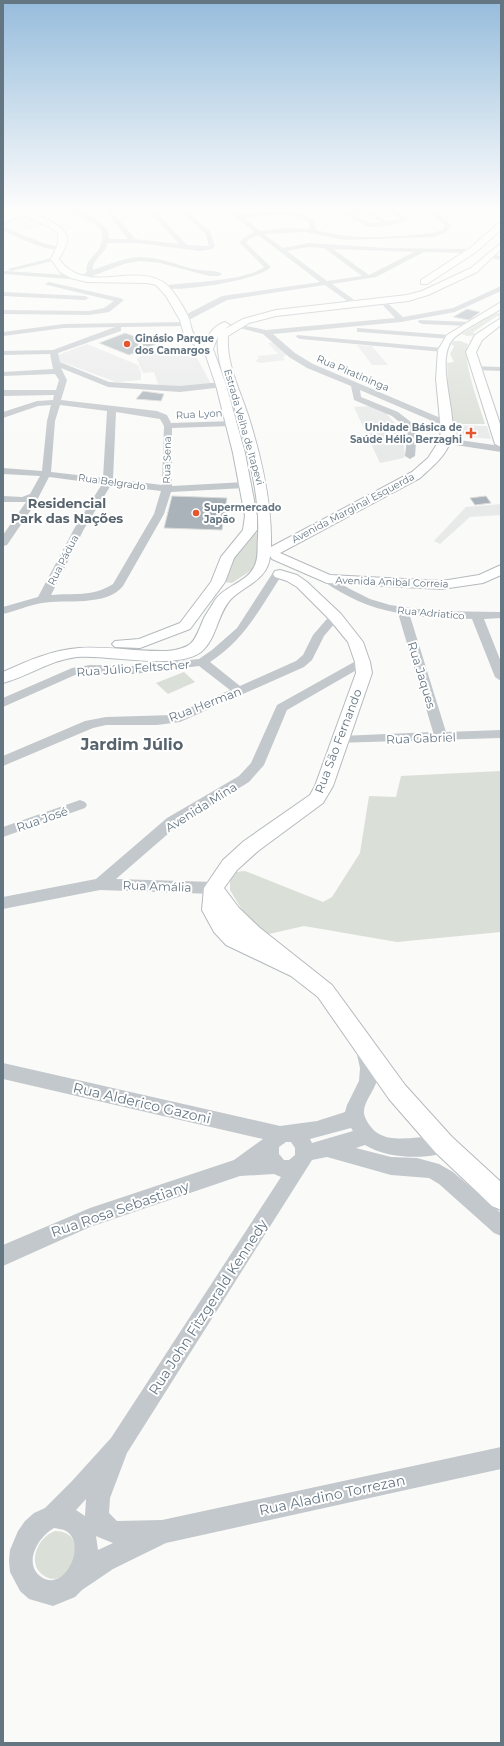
<svg xmlns="http://www.w3.org/2000/svg" width="504" height="1746" viewBox="0 0 504 1746" font-family="Montserrat,sans-serif">
  <rect width="100%" height="100%" fill="#fafaf8"/>
  <g fill="#e8e9e9">
    <path d="M21 217H28L46 225 18 233 3 227Z"/>
    <path d="M275 342 287 353 283 358 285 360 260 363 255 361 259 358 257 356 278 354 268 343Z"/>
    <path d="M87 344 138 365 141 373V380L116 382 59 361 58 355Z"/>
    <path d="M357 345 372 346 388 365H372Z"/>
    <path d="M190 347 193 355 196 356 211 384 188 387 159 386 154 372 143 373 137 359 144 354Z"/>
    <path d="M373 406 385 412 399 428 403 440 405 455 404 458 380 463 354 407Z"/>
    <path d="M450 425 487 426 491 439 452 435Z"/>
    <path d="M501 504V515L470 517 440 544 434 541 466 507Z"/>
  </g>
  <g fill="#dadfd7">
    <path d="M495 313H501V317L497 316 473 332 475 335 467 336 462 334Z"/>
    <path d="M454 341H460L468 344C461 358 480 407 485 424H450L447 363 454 362 450 354 454 346 451 344Z"/>
    <path d="M252 532 261 534 258 566 232 583 225 582 232 561Z"/>
    <path d="M184 672 195 682 168 694 156 683Z"/>
    <path d="M501 771V932L397 942 304 926 269 934 250 923 230 890V880L236 872 245 871 323 902 332 897 360 853 369 796 396 797 401 776Z"/>
    <path d="M55 1531C93 1531 71 1590 46 1577 25 1566 37 1537 55 1531Z"/>
  </g>
  <g fill="#aab3b9" stroke="#dcdcda">
    <path d="M467 309 480 312 469 320 453 317Z"/>
    <path d="M125 333 156 344 129 355 99 343Z"/>
    <path d="M143 391 164 394 161 401 136 399Z"/>
    <path d="M172 496 227 498 222 530 164 528Z"/>
    <path d="M486 496 491 503 475 505 470 498Z"/>
  </g>
  <g fill="none" stroke-linecap="round" stroke-linejoin="round">
    <g stroke="#b5babe" stroke-width="2">
      <g id="major">
        <path d="M10 210C24 208 64 222 67 238 68 245 62 253 59 259 86 296 131 263 163 282 172 287 186 310 189 319 191 324 191 330 194 334 196 339 201 342 204 345 208 335 214 325 225 322L230 325 225 329 243 319 276 310 407 295 422 291 471 268 501 243V249L477 272 428 295 408 301 276 316 249 323 228 336C226 365 241 392 249 418 262 460 272 503 271 547L412 472 428 458 439 441 441 431 436 379 438 350 447 335 501 302V309C488 317 464 329 454 338 433 359 459 415 451 440 446 456 432 467 420 478L280 553 330 575 442 581 479 575 501 565V575L483 583 442 589 327 583 272 559 270 556C268 580 245 585 231 599 217 614 217 639 201 652 175 671 109 654 77 657 50 660 29 676 3 683V672C27 661 52 650 79 648 108 646 138 652 167 651 195 648 194 641 204 618 207 612 212 606 215 600 225 586 247 582 254 567 259 559 257 546 258 537 260 497 249 456 238 418 230 391 215 364 218 336L213 349 226 385 245 453 257 516V530L234 558 225 582 190 629 140 648 115 647 112 644 115 641 139 639 180 623 211 582 221 557 243 530 245 516 233 453 216 385 206 356 184 335 180 320 166 296 156 285 147 283 87 282 71 278 60 272 51 259 58 244V234L48 226Z"/>
        <path d="M498 224H501V230L476 252 427 284H421V280L470 248Z"/>
        <path d="M501 318V325L482 340 476 352 501 427V447L495 444 466 352 475 335Z"/>
        <path d="M280 570 297 575 307 582 341 614 363 642 370 662 372 673 333 786 323 803 258 851 237 870 224 888 239 908 260 928 332 985 405 1085 452 1137 501 1182V1210L492 1206 436 1153 389 1099 318 997 291 976 226 945 214 932 202 910 204 888 223 860 244 841 310 795 315 786 356 673 355 662 348 642 330 620 297 587 287 581 275 577 273 574 275 571Z"/>
      </g>
    </g>
    <g fill="#c3c8cc" fill-rule="evenodd">
      <path d="M68 210C79 208 101 220 107 230 109 232 109 236 109 239H128L105 210H111L135 239 179 244 148 210H154L187 245 209 246 205 233 179 210H185L210 231 215 246 213 249 200 251 137 243H108C105 254 92 259 93 270 107 265 123 258 138 257 159 256 178 266 199 270 206 271 217 270 222 274L219 276H209L160 263 140 261 124 264 82 280 4 274V272L6 271 81 276 87 272C83 256 105 256 102 231L95 224Z"/>
      <path d="M228 210H234L241 215C266 211 291 207 314 220L316 230C353 241 395 237 433 233L442 230 445 225 429 213V210H435V212L452 225 446 232 434 237 345 240 305 232 264 234 283 248 308 243 388 248 471 249 474 251 471 253 424 252 376 277 332 284 353 299 354 301 350 303 325 285 227 300 187 321H181V317L222 296 320 282 258 235 249 239 246 243 271 267C259 280 181 292 163 288L161 287 165 285C190 282 245 281 264 267L240 243 244 237 254 232ZM277 214 295 216 309 222 310 229 286 228 260 231 245 218ZM308 247 324 248 362 276 327 281 287 251ZM333 249 414 252 369 275Z"/>
      <path d="M323 210H369L386 221 401 219 389 210H395L410 220 387 226 369 227 341 213ZM348 212 367 213 380 222 370 223Z"/>
      <path d="M22 213 27 214 3 227V223Z"/>
      <path d="M3 227 46 244 63 248C53 255 15 236 3 231Z"/>
      <path d="M488 254 501 256V260L486 257 485 256Z"/>
      <path d="M55 257 57 258V260L11 271 8 269Z"/>
      <path d="M49 282 120 298 124 300 109 312 89 315 3 314V310L89 311 104 308 114 301 47 285 45 284Z"/>
      <path d="M501 286V291L455 312 401 322 273 334 295 353 313 364 450 422V426H444L360 390 361 397 398 412 416 426 417 428 415 456 410 459 405 456 408 429 392 416 354 400 351 386 307 368 289 357 263 334 232 326 236 324 266 330 395 318 379 301 383 299 403 317 453 308Z"/>
      <path d="M3 292 85 296 89 298 85 300 3 296Z"/>
      <path d="M419 320 470 322 474 324 470 326 422 324 418 322Z"/>
      <path d="M189 322V326H186L121 327V331L58 353 60 362 109 382 180 386 221 382 224 383V387L180 392 108 387 61 368 67 380 61 400 157 411 167 415 171 423 234 421V425L231 426 172 428V486L245 482 250 485 245 488 171 492 164 514 123 586C107 607 64 599 42 603 29 605 16 611 3 614V607L38 597 74 529 102 484 49 477 35 504 7 545 3 546V535L26 502H3V496L22 497 30 494 40 476 3 474V468L42 471 47 421 51 405 38 406 3 418V412L37 401 53 400 54 395 3 396V390H56L59 380 55 374 3 376V372L53 369 50 354 3 355V351L53 350 115 327 64 328 3 336V332L64 324ZM60 405 107 411 103 478 51 472 55 421ZM116 412 160 419 164 426 162 485 113 479ZM111 485 161 491 154 514 113 584C93 597 73 593 51 595L84 529Z"/>
      <path d="M357 328 450 335 454 337 450 339 360 332H357Z"/>
      <path d="M297 335 443 348 447 350 443 352 300 339 296 337Z"/>
      <path d="M472 366 501 367V371L475 370H472Z"/>
      <path d="M445 438 501 446V452L442 443V439Z"/>
      <path d="M276 573 281 576C260 609 244 640 210 662L240 686 296 661 303 655 313 635 332 613H340L342 615 324 636 312 660 304 667 180 722 157 725H106L93 728 3 766V756L85 721 106 717 173 715 230 690 199 666 134 674 90 673 75 675 3 707V698L72 668 90 665 134 666 199 659 212 650 237 628 272 574Z"/>
      <path d="M327 576 350 589 370 599 390 605 433 611 501 612V618L484 619 501 662V681L495 677 472 619 410 616 446 732 501 730V738L335 743 333 740 335 737 340 736 433 732 398 613C370 608 346 597 323 581L321 579Z"/>
      <path d="M363 657 369 661 367 664 287 710 264 765 249 782 177 826 116 879 214 882 219 884 222 888 219 892 214 894 100 890 3 909V897L96 879 167 818 239 776 251 763 277 705Z"/>
      <path d="M80 800 85 802 87 805 85 808 3 837V827Z"/>
      <path d="M365 1043 371 1045C376 1055 379 1069 377 1080 374 1092 360 1106 365 1117 381 1155 424 1129 451 1139L453 1145 451 1151C427 1160 387 1159 365 1145L356 1148 391 1157 417 1158 439 1164 453 1172 501 1213V1236L494 1233 439 1184 429 1178 391 1175 327 1157 312 1160 127 1453 110 1498 109 1513 117 1521 162 1520 501 1447V1469L166 1543 113 1569 82 1590 75 1597 53 1606 29 1599 20 1591 10 1572 9 1561 10 1550 18 1531 25 1521 34 1513 45 1508 72 1481 111 1438 281 1177 274 1174 240 1176 90 1227 3 1266V1245L90 1208 234 1160 263 1139 3 1079V1063L280 1126 317 1121 345 1112 347 1105 359 1081 360 1068 356 1050 359 1045ZM351 1128 353 1131 312 1143 310 1139ZM286 1142H291L295 1148V1155L289 1160H284L279 1154V1147ZM86 1499 85 1516 76 1510ZM54 1528C58 1529 63 1529 66 1531 88 1544 64 1595 40 1576 23 1562 39 1536 54 1528ZM96 1536 98 1537 113 1543 98 1550Z"/>
    </g>
    <use href="#major" fill="#fff" fill-rule="evenodd"/>
  </g>
  <linearGradient id="sky" x2="0" y2="1"><stop stop-color="#96bcdc"/><stop offset="0.46" stop-color="#fdfdfc"/><stop offset="1" stop-color="#fdfdfc" stop-opacity="0"/></linearGradient>
  <rect width="504" height="454" fill="url(#sky)"/>
  <g fill="#e4572e" stroke="#fff" stroke-width="1.5">
    <circle cx="127" cy="344" r="4"/>
    <path d="M469 427h4v4h4v4h-4v4h-4v-4h-4v-4h4z"/>
    <circle cx="196" cy="513" r="4"/>
  </g>
  <g text-anchor="middle" dominant-baseline="central" stroke-width="4" stroke-linejoin="round" paint-order="stroke">
    <g font-size="10" font-weight="bold" fill="#657683" stroke="#fff" text-anchor="start">
      <text x="135" y="338">Ginásio Parque<tspan x="135" dy="12">dos Camargos</tspan></text>
      <text x="462" y="427" text-anchor="end">Unidade Básica de<tspan x="462" dy="12">Saúde Hélio Berzaghi</tspan></text>
      <text x="204" y="507">Supermercado<tspan x="204" dy="12">Japão</tspan></text>
    </g>
    <g font-size="10" fill="#657683" stroke="#fff">
      <text transform="translate(353 373) rotate(23)">Rua Piratininga</text>
      <text transform="translate(199 414) rotate(-3)">Rua Lyon</text>
      <text transform="translate(244 427) rotate(74)">Estrada Velha de Itapevi</text>
      <text transform="translate(167 460) rotate(-89)">Rua Sena</text>
      <text transform="translate(112 482) rotate(8)">Rua Belgrado</text>
      <text transform="translate(353 508) rotate(-28)">Avenida Marginal Esquerda</text>
      <text transform="translate(63 560) rotate(-63)">Rua Pádua</text>
      <text transform="translate(392 582) rotate(2)">Avenida Anibal Correia</text>
      <text transform="translate(431 613) rotate(5)">Rua Adriatico</text>
    </g>
    <g font-size="12" fill="#657683" stroke="#fff">
      <text transform="translate(133 668) rotate(-4)">Rua Júlio Feltscher</text>
      <text transform="translate(422 675) rotate(73)">Rua Jaques</text>
      <text transform="translate(205 704) rotate(-21)">Rua Herman</text>
      <text transform="translate(421 738) rotate(-2)">Rua Gabriel</text>
      <text transform="translate(338 741) rotate(-69)">Rua São Fernando</text>
      <text transform="translate(201 807) rotate(-32)">Avenida Mina</text>
      <text transform="translate(42 819) rotate(-19)">Rua José</text>
      <text transform="translate(157 886) rotate(2)">Rua Amália</text>
    </g>
    <g font-size="13" font-weight="bold" fill="#57646e" stroke="#fff">
      <text x="67" y="503">Residencial<tspan x="67" dy="15">Park das Nações</tspan></text>
    </g>
    <g font-size="14" fill="#657683" stroke="#fff">
      <text transform="translate(142 1103) rotate(13)">Rua Alderico Gazoni</text>
      <text transform="translate(120 1209) rotate(-19)">Rua Rosa Sebastiany</text>
      <text transform="translate(208 1307) rotate(-57)">Rua John Fitzgerald Kennedy</text>
      <text transform="translate(332 1495) rotate(-12)">Rua Aladino Torrezan</text>
    </g>
    <g font-size="16" font-weight="bold" fill="#57646e" stroke="#fff">
      <text x="132" y="744">Jardim Júlio</text>
    </g>
  </g>
  <rect width="504" height="1746" fill="none" stroke="#657683" stroke-width="8"/>
</svg>
